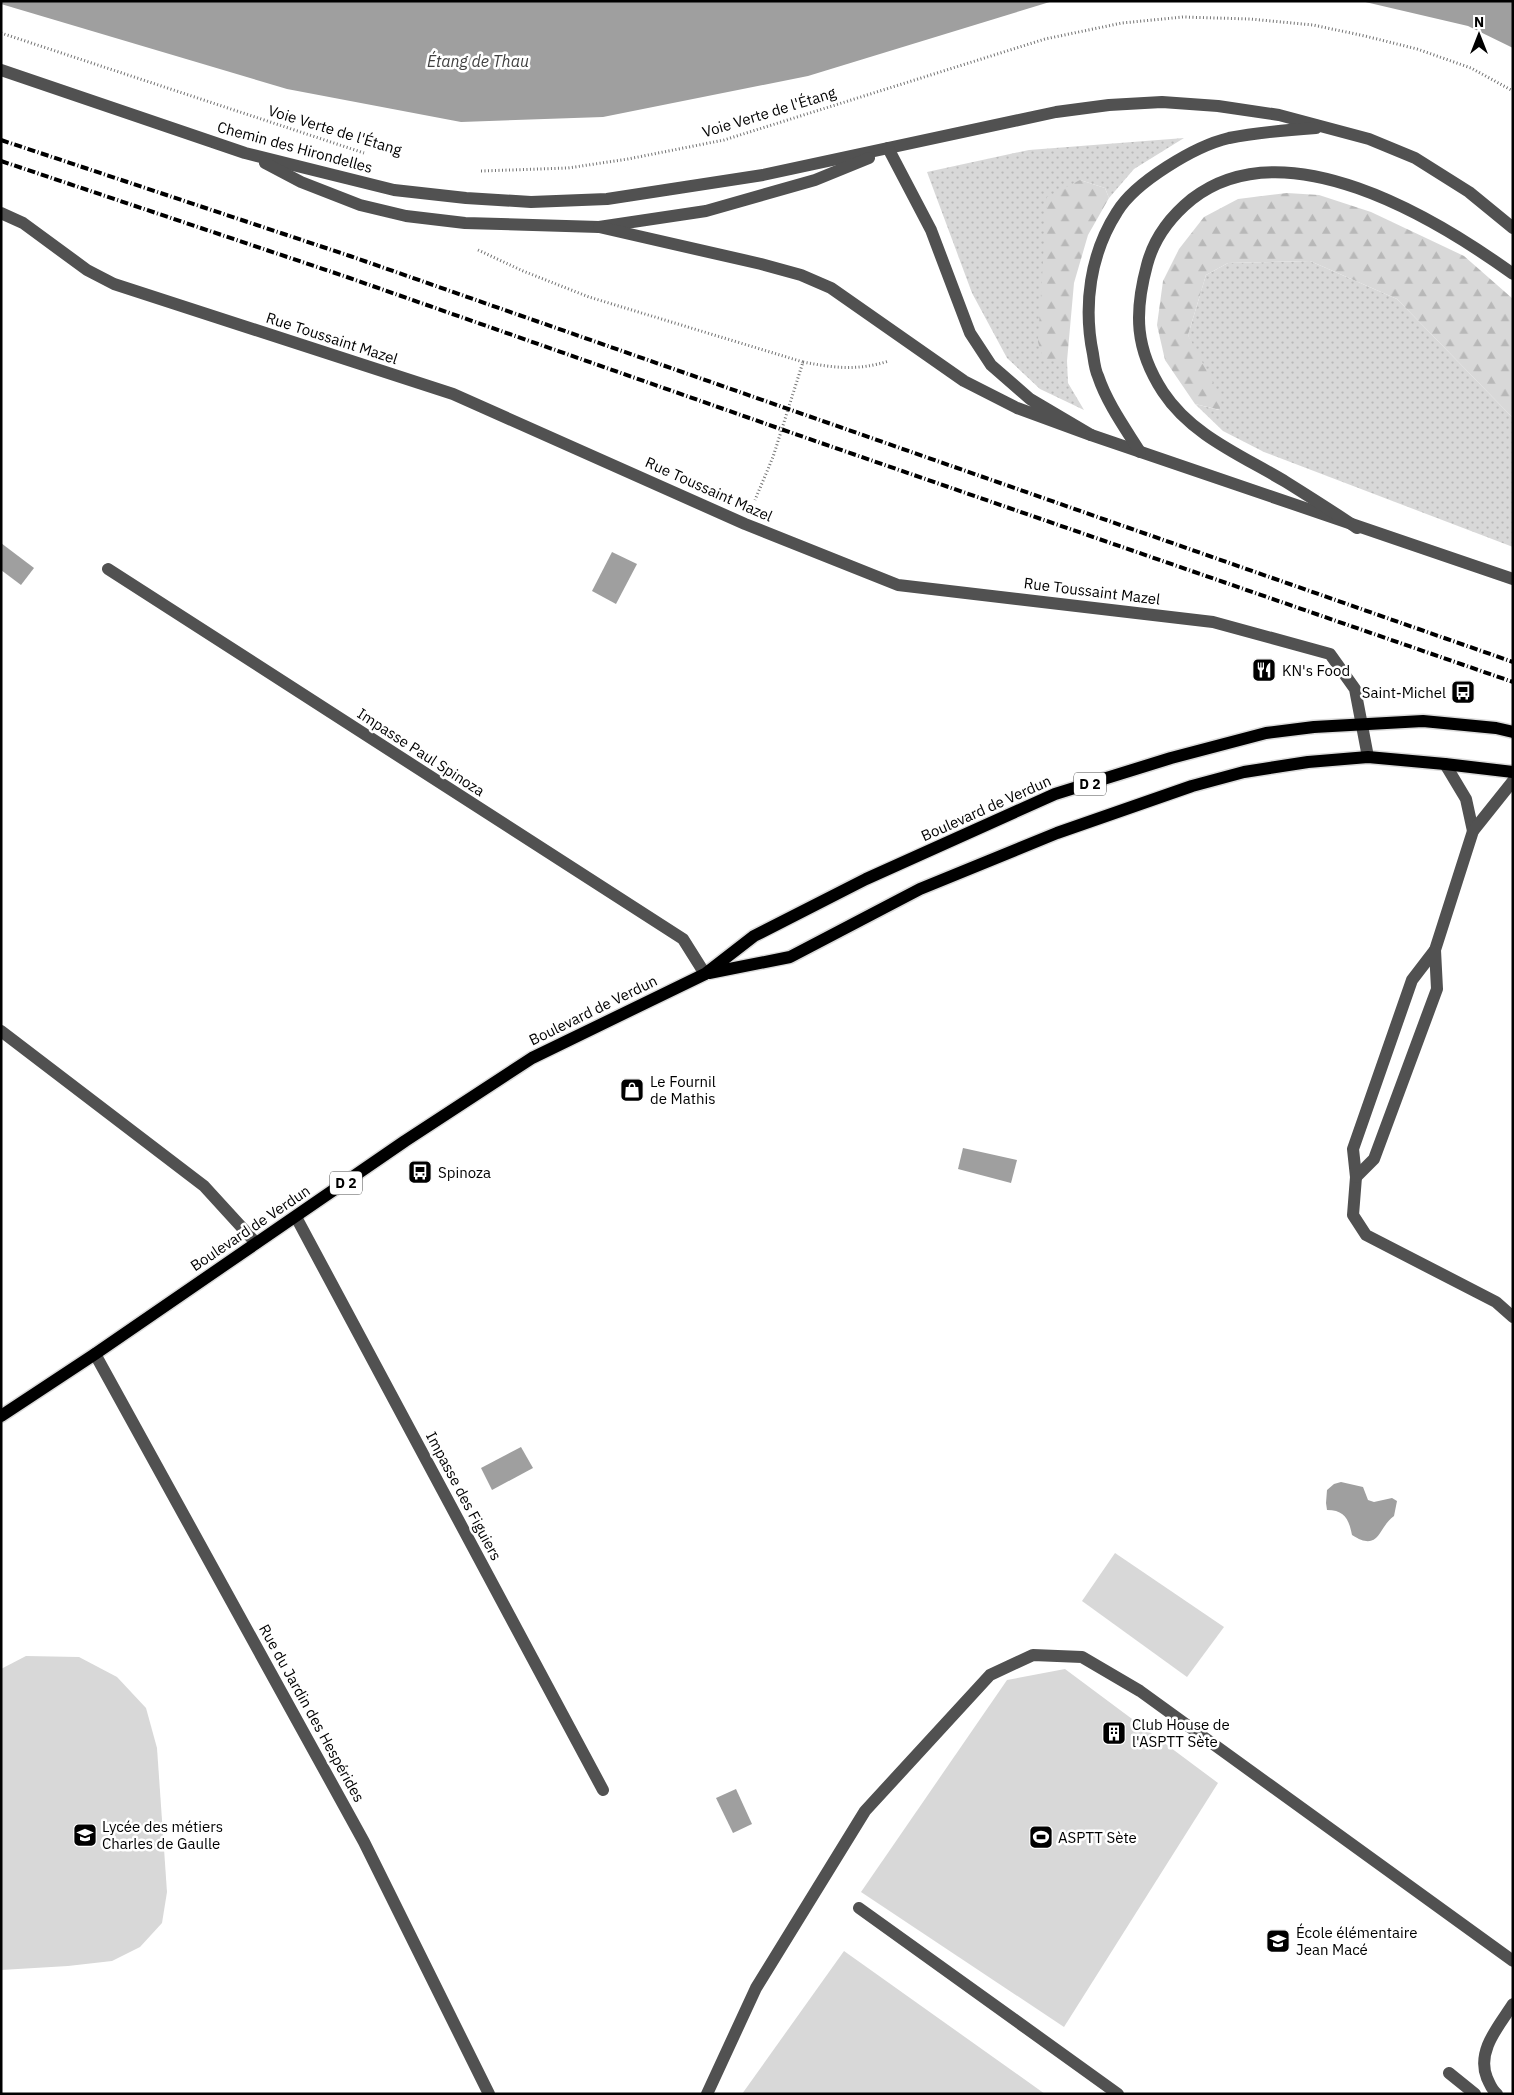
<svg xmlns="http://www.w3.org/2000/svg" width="1514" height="2095" viewBox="0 0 1514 2095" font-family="'IBM Plex Sans',sans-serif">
  <defs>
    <pattern id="grass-dots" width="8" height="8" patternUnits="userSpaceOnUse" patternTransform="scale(1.25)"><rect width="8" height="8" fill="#d8d8d8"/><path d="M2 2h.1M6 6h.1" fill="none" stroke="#b8b8b8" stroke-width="1.8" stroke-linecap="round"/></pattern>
    <pattern id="forest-firs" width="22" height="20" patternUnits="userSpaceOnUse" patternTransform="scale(1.25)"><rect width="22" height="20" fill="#d8d8d8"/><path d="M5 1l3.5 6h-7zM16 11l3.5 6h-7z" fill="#b8b8b8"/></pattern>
  </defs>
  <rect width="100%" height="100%" fill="#fff"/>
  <g fill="url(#grass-dots)">
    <path d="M1184 138 1134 169 1109 198 1105 188 1080 180 1044 361H1067L1068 383 1084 410 1040 389 1007 358 972 293 927 172 1029 150Z"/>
    <path d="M1310 261 1397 299 1513 418V547L1264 452 1223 431 1195 404 1219 410 1188 335 1206 275 1228 263Z"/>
  </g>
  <g fill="url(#forest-firs)">
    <path d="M1080 180 1105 188 1109 198 1088 235 1074 283 1067 361H1044L1038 342 1047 197Z"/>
    <path d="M1287 193 1319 195 1371 212 1464 256 1513 299V418L1397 299 1310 261 1228 263 1206 275 1188 335 1220 396V410L1195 404 1165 360 1157 325 1163 281 1179 249 1204 217 1238 199Z"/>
  </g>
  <g fill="#d8d8d8">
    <path d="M1115 1553 1224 1627 1187 1677 1082 1601Z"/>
    <path d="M26 1656 79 1657 117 1677 146 1708 157 1748 167 1892 162 1923 140 1947 112 1961 68 1966 1 1970V1669Z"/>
    <path d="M1065 1669 1218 1783 1064 2027 861 1892 1007 1680Z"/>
    <path d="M844 1951 1045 2094H742Z"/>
  </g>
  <g fill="#9f9f9f">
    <path d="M1 1H1053L808 76 603 117 461 122 287 89 1 4Z"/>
    <path d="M1361 1H1513V48L1468 26Z"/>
    <path d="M1 543 34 568 21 585 1 570Z"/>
    <path d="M612 552 637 564 616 604 592 591Z"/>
    <path d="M963 1148 1017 1160 1011 1183 958 1169Z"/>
    <path d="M521 1447 533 1468 492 1490 481 1468Z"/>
    <path d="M1341 1482 1363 1487 1368 1500 1374 1502 1392 1498 1397 1501 1394 1516C1378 1527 1380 1553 1352 1535 1349 1520 1345 1510 1327 1510L1326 1503 1327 1490 1334 1484Z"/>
    <path d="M736 1789 752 1824 733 1833 716 1798Z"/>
  </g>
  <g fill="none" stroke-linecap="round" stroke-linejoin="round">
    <g stroke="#dbdbdb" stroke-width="15">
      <g id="major">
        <path d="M709 973 790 957 920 889 1057 833 1192 786 1244 772 1308 762 1368 757 1445 764 1513 772"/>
        <path d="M1 1416 95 1354 405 1141 532 1058 705 974 754 936 866 879 1055 794 1171 758 1266 733 1314 727 1423 721 1496 728 1513 732"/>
      </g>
    </g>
    <g stroke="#737373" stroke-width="3" stroke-dasharray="1 2.5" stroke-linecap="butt">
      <path d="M1 33 364 153"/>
      <path d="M481 171 568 168 628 159 724 140 1045 39 1122 23 1183 17 1250 19 1313 25 1365 36 1417 49 1471 68 1513 91"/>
      <path d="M478 250 523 271 589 297 803 362 773 457 755 500"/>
      <path d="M803 362C835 368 857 371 889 361"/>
    </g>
    <g stroke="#515151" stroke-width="12">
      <path d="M1 70 245 153 394 190 466 198 531 202 607 199 763 175 1056 112 1109 105 1162 102 1218 106 1279 115 1369 139 1415 158 1469 192 1513 228"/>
      <path d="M265 163 301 182 360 205 406 216 465 223 599 227 706 211 815 180 869 158"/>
      <path d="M1 213 23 223 87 270 114 284 453 394 745 524 898 585 1213 622 1330 654 1355 689 1368 757"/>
      <path d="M599 227 761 264 801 275 831 288 964 381 1017 408 1091 435 1030 399 991 365 970 333 931 230 888 148"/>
      <path d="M1091 435 1513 579"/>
      <path d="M1140 452C1125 428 1107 403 1098 376 1095 370 1094 361 1093 354 1083 306 1090 254 1117 212 1135 182 1195 146 1229 138 1258 132 1287 130 1316 128"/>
      <path d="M1357 528C1334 512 1310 497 1286 482 1243 456 1192 436 1163 392 1135 349 1134 313 1147 265 1154 238 1171 216 1192 199 1285 127 1434 217 1513 274"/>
      <path d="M108 569 683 939 705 974"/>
      <path d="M1445 764 1466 799 1473 831"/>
      <path d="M1513 781 1473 831 1435 950 1412 980 1353 1149 1356 1177 1353 1215 1366 1235 1496 1302 1513 1317"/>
      <path d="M1 1031 204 1186 256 1243"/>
      <path d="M1356 1177 1374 1159 1437 989 1435 950"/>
      <path d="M296 1217 603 1790"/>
      <path d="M95 1354 364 1842 489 2094"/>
      <path d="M859 1908 1118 2094"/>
      <path d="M1449 2073 1475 2094"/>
      <path d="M707 2094 756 1988 865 1811 990 1675 1033 1655 1082 1657 1140 1691 1513 1961"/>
      <path d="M1497 2094C1491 2089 1490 2084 1487 2078 1476 2051 1499 2026 1513 2004"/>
    </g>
    <use href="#major" stroke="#000" stroke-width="12"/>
    <g stroke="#000" stroke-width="4" stroke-dasharray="8 2.5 1 2.5" stroke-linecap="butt">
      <path d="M1 140 350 256 1513 662"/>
      <path d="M1 161 344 276 795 434 1513 682"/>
    </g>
  </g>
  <defs>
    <g id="restaurant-square" transform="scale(1.25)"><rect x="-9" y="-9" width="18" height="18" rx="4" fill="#000" stroke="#fff"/><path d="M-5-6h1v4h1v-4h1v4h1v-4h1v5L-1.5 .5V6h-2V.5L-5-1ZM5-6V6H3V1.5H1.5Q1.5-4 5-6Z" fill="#fff"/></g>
    <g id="bus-square" transform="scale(1.25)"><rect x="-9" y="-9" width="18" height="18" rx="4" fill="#000" stroke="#fff"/><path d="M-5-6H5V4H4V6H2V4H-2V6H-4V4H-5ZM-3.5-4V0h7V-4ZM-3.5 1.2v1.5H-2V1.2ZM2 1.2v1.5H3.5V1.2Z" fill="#fff"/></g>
    <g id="shop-square" transform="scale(1.25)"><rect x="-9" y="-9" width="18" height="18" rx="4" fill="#000" stroke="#fff"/><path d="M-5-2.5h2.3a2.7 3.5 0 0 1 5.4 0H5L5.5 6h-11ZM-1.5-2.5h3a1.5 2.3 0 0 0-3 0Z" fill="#fff"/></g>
    <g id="building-square" transform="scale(1.25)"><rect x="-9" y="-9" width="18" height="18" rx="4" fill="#000" stroke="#fff"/><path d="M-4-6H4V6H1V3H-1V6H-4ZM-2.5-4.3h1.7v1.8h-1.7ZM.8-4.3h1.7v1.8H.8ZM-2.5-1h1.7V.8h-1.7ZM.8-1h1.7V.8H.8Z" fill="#fff"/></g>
    <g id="school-square" transform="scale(1.25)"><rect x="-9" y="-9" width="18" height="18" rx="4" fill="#000" stroke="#fff"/><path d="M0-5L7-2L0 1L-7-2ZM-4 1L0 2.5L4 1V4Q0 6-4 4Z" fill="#fff"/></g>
    <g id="stadium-square" transform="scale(1.25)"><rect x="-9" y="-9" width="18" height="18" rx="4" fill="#000" stroke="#fff"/><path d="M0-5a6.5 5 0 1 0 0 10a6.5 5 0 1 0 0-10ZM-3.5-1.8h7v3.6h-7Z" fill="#fff"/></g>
  </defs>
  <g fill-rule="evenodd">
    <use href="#restaurant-square" x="1264" y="670"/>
    <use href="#bus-square" x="1463" y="692"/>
    <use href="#shop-square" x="632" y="1090"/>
    <use href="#bus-square" x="420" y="1172"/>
    <use href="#building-square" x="1114" y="1733"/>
    <use href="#school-square" x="85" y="1835"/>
    <use href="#stadium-square" x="1041" y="1837"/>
    <use href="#school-square" x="1278" y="1941"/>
  </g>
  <g text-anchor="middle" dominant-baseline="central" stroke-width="5" stroke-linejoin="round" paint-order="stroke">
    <g fill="#fff" stroke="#4c4c4c" stroke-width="1">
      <rect x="1074" y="772.5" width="32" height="23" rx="4"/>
      <rect x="330" y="1171.5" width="32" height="23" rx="4"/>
    </g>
    <g font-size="14" font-weight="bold" fill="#000">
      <text x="1090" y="784">D 2</text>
      <text x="346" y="1183">D 2</text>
    </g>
    <g font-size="15" fill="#000" stroke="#fff">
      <text transform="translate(769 112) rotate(-17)">Voie Verte de l'Étang</text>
      <text transform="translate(335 130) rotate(17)">Voie Verte de l'Étang</text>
      <text transform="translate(295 147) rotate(15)">Chemin des Hirondelles</text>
      <text transform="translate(332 338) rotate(18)">Rue Toussaint Mazel</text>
      <text transform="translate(709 489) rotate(24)">Rue Toussaint Mazel</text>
      <text transform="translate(1092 591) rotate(7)">Rue Toussaint Mazel</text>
      <text transform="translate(421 752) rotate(33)">Impasse Paul Spinoza</text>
      <text transform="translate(986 808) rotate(-24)">Boulevard de Verdun</text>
      <text transform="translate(593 1010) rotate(-26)">Boulevard de Verdun</text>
      <text transform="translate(250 1228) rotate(-34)">Boulevard de Verdun</text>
      <text transform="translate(464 1496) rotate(62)">Impasse des Figuiers</text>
      <text transform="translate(312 1713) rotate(61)">Rue du Jardin des Hespérides</text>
    </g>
    <g font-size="15" fill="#000" stroke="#fff" text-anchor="start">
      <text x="1282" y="670">KN's Food</text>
      <text x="1446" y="692" text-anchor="end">Saint-Michel</text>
      <text x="650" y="1081">Le Fournil<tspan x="650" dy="17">de Mathis</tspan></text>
      <text x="438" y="1172">Spinoza</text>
      <text x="1132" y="1724">Club House de<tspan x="1132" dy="17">l'ASPTT Sète</tspan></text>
      <text x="102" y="1826">Lycée des métiers<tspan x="102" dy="17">Charles de Gaulle</tspan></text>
      <text x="1058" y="1837">ASPTT Sète</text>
      <text x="1296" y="1932">École élémentaire<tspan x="1296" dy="17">Jean Macé</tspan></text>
    </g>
    <g font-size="16" font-style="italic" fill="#404040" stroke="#fff">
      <text x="478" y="61">Étang de Thau</text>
    </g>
  </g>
  <rect width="1514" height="2095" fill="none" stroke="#000000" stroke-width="5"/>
  <g transform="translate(1479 35)" stroke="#ffffff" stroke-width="4" paint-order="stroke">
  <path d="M0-4L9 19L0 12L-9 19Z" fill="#000000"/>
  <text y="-8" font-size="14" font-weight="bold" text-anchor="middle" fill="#000000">N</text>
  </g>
</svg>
